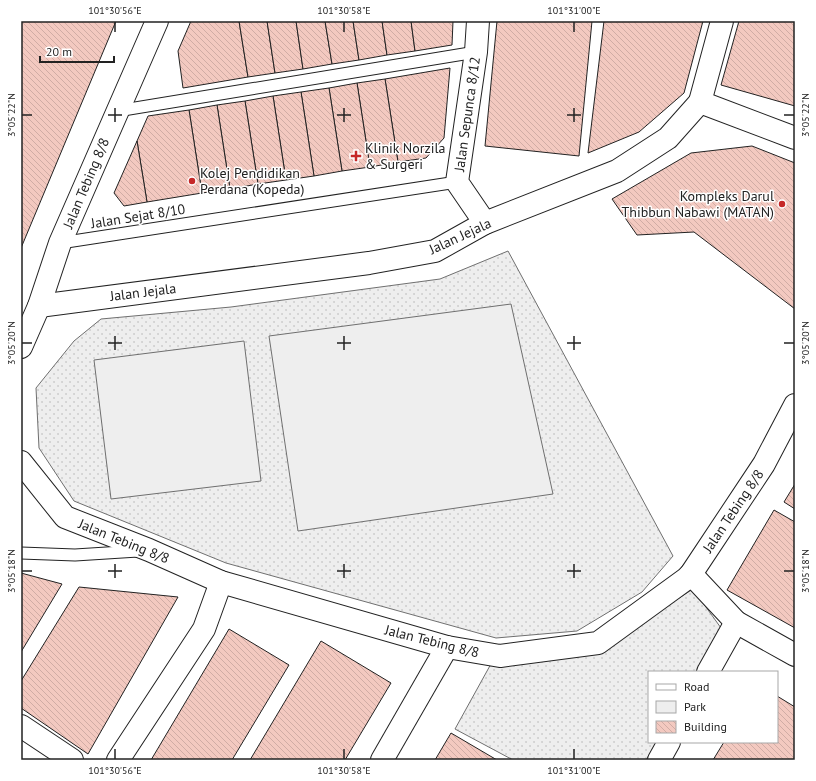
<svg xmlns="http://www.w3.org/2000/svg" width="816" height="781" viewBox="0 0 816 781" font-family="'PT Sans',sans-serif">
  <defs>
    <pattern id="green-dots" width="8" height="8" patternUnits="userSpaceOnUse"><rect width="8" height="8" fill="#eee"/><path d="M2 2h.1M6 6h.1" fill="none" stroke="#ccc" stroke-width="1.8" stroke-linecap="round"/></pattern>
    <pattern id="building-back-hatch" width="6" height="6" patternUnits="userSpaceOnUse"><rect width="6" height="6" fill="#f3c9c0"/><path d="M-1 5l2 2M0 0l6 6M5-1l2 2" fill="none" stroke="#d0aca5"/></pattern>
  </defs>
  <rect width="100%" height="100%" fill="#fff"/>
  <g fill="url(#green-dots)" stroke="#6f6f6f">
    <path d="M508 251 673 556 642 592 577 631 496 638 226 563 74 501 39 448 36 388 74 341 101 319 231 307 440 279Z"/>
    <path d="M693 589 721 628 696 672H649V742H657L646 760H513L455 729 492 662 600 649Z"/>
  </g>
  <g fill="#eee" stroke="#6f6f6f">
    <path d="M511 304 553 494 298 531 269 336Z"/>
    <path d="M244 341 261 481 111 499 94 360Z"/>
  </g>
  <g fill="url(#building-back-hatch)" stroke="#222">
    <path d="M21 21H116L21 248Z"/>
    <path d="M191 21H239L248 77 183 88 178 51Z"/>
    <path d="M239 21H267L275 73 248 77Z"/>
    <path d="M267 21H296L303 69 275 73Z"/>
    <path d="M296 21H325L332 64 303 69Z"/>
    <path d="M325 21H353L359 60 332 64Z"/>
    <path d="M353 21H382L387 55 359 60Z"/>
    <path d="M382 21H411L415 51 387 55Z"/>
    <path d="M411 21H453L452 45 415 51Z"/>
    <path d="M497 21H592L579 156 485 146Z"/>
    <path d="M604 21H703L684 93 639 132 588 153Z"/>
    <path d="M739 21H795V106L721 85Z"/>
    <path d="M450 68 444 138 426 158 398 162 385 79Z"/>
    <path d="M385 79 398 162 370 167 357 83Z"/>
    <path d="M357 83 370 167 342 171 329 88Z"/>
    <path d="M329 88 342 171 314 176 301 92Z"/>
    <path d="M301 92 314 176 286 180 273 96Z"/>
    <path d="M273 96 286 180 258 184 245 101Z"/>
    <path d="M245 101 258 184 230 189 217 105Z"/>
    <path d="M217 105 230 189 202 193 189 110Z"/>
    <path d="M189 110 202 193 147 202 137 141 148 116Z"/>
    <path d="M137 141 147 202 124 206 114 193Z"/>
    <path d="M752 146 795 163V309L694 232 637 235 612 199 691 153Z"/>
    <path d="M795 484V509L784 502Z"/>
    <path d="M774 510 795 522V628L727 590Z"/>
    <path d="M21 573 62 584 21 652Z"/>
    <path d="M79 587 178 597 88 754 21 708V681Z"/>
    <path d="M229 629 289 665 232 760H151Z"/>
    <path d="M321 641 391 683 345 760H250Z"/>
    <path d="M777 696 795 707V760H713L724 742H777Z"/>
    <path d="M451 733 497 760H435Z"/>
  </g>
  <g fill="none" stroke-linecap="round" stroke-linejoin="round">
    <g stroke="#222" stroke-width="13">
      <g id="lane">
        <path d="M117 111 476 52"/>
        <path d="M60 243 457 182"/>
        <path d="M21 553 75 555 138 551"/>
      </g>
    </g>
    <g stroke="#222" stroke-width="24">
      <g id="street">
        <path d="M478 21 476 52 457 182 485 223"/>
        <path d="M700 102 722 21"/>
        <path d="M39 306 369 263 435 251 485 223 617 171 668 138 700 102 795 138"/>
        <path d="M21 347 39 306 60 243 157 21"/>
        <path d="M21 462 65 517 149 550 221 582 447 647 500 656 598 643 686 579 691 574 764 464 795 405"/>
        <path d="M691 574 736 622 795 655"/>
        <path d="M708 672 736 622"/>
        <path d="M21 726 72 760"/>
        <path d="M118 760 204 629 221 582"/>
        <path d="M382 760 447 647"/>
        <path d="M659 760 669 742"/>
      </g>
    </g>
    <use href="#lane" stroke="#fff" stroke-width="11"/>
    <use href="#street" stroke="#fff" stroke-width="22"/>
  </g>
  <path fill="none" stroke="#222" stroke-width="1.5" d="M115 22V32M344 22V32M574 22V32M115 108V122M344 108V122M574 108V122M22 115H32M108 115H122M337 115H351M567 115H581M784 115H794M115 336V350M344 336V350M574 336V350M22 343H32M108 343H122M337 343H351M567 343H581M784 343H794M115 564V578M344 564V578M574 564V578M22 571H32M108 571H122M337 571H351M567 571H581M784 571H794M115 749V759M344 749V759M574 749V759"/>
  <g fill="#c62828" stroke="#fff" stroke-width="1.5">
    <path d="M354 150h4v4h4v4h-4v4h-4v-4h-4v-4h4z"/>
    <circle cx="192" cy="181" r="4"/>
    <circle cx="782" cy="204" r="4"/>
  </g>
  <g text-anchor="middle" dominant-baseline="central" stroke-width="3" stroke-linejoin="round" paint-order="stroke">
    <g font-size="14" fill="#222" stroke="#fff">
      <text transform="translate(467 114) rotate(-82)">Jalan Sepunca 8/12</text>
      <text transform="translate(86 183) rotate(-67)">Jalan Tebing 8/8</text>
      <text transform="translate(138 216) rotate(-9)">Jalan Sejat 8/10</text>
      <text transform="translate(460 236) rotate(-25)">Jalan Jejala</text>
      <text transform="translate(143 292) rotate(-7)">Jalan Jejala</text>
      <text transform="translate(733 511) rotate(-56)">Jalan Tebing 8/8</text>
      <text transform="translate(124 541) rotate(22)">Jalan Tebing 8/8</text>
      <text transform="translate(432 641) rotate(14)">Jalan Tebing 8/8</text>
    </g>
    <g font-size="14" fill="#222" stroke="#fff" text-anchor="start">
      <text x="365" y="148">Klinik Norzila<tspan x="365" dy="16">&amp; Surgeri</tspan></text>
      <text x="200" y="173">Kolej Pendidikan<tspan x="200" dy="16">Perdana (Kopeda)</tspan></text>
      <text x="774" y="196" text-anchor="end">Kompleks Darul<tspan x="774" dy="16">Thibbun Nabawi (MATAN)</tspan></text>
    </g>
  </g>
  <rect width="816" height="781" fill="none" stroke="#ffffff" stroke-width="44"/>
  <rect x="648" y="671" width="130" height="72" fill="#ffffff" stroke="#a7a7a7"/>
  <rect x="656" y="684" width="20" height="6" fill="#ffffff" stroke="#a7a7a7"/>
  <text x="684" y="691" font-size="12" fill="#222222">Road</text>
  <rect x="656" y="701" width="20" height="12" fill="#eeeeee" stroke="#a7a7a7"/>
  <text x="684" y="711" font-size="12" fill="#222222">Park</text>
  <rect x="656" y="721" width="20" height="12" fill="url(#building-back-hatch)" stroke="#a7a7a7"/>
  <text x="684" y="731" font-size="12" fill="#222222">Building</text>
  <path d="M40 56v6h74v-6" fill="none" stroke="#222222" stroke-width="2"/>
  <text x="46" y="56" font-size="12" fill="#222222" stroke="#ffffff" stroke-width="3" paint-order="stroke">20 m</text>
  <rect x="22" y="22" width="772" height="737" fill="none" stroke="#222" stroke-width="1.5"/>
  <g font-size="10" text-anchor="middle" fill="#222">
    <text x="115" y="14">101°30'56"E</text>
    <text x="344" y="14">101°30'58"E</text>
    <text x="574" y="14">101°31'00"E</text>
    <text transform="translate(11 115) rotate(-90)" y="4">3°05'22"N</text>
    <text transform="translate(805 115) rotate(-90)" y="4">3°05'22"N</text>
    <text transform="translate(11 343) rotate(-90)" y="4">3°05'20"N</text>
    <text transform="translate(805 343) rotate(-90)" y="4">3°05'20"N</text>
    <text transform="translate(11 571) rotate(-90)" y="4">3°05'18"N</text>
    <text transform="translate(805 571) rotate(-90)" y="4">3°05'18"N</text>
    <text x="115" y="774">101°30'56"E</text>
    <text x="344" y="774">101°30'58"E</text>
    <text x="574" y="774">101°31'00"E</text>
  </g>
</svg>
